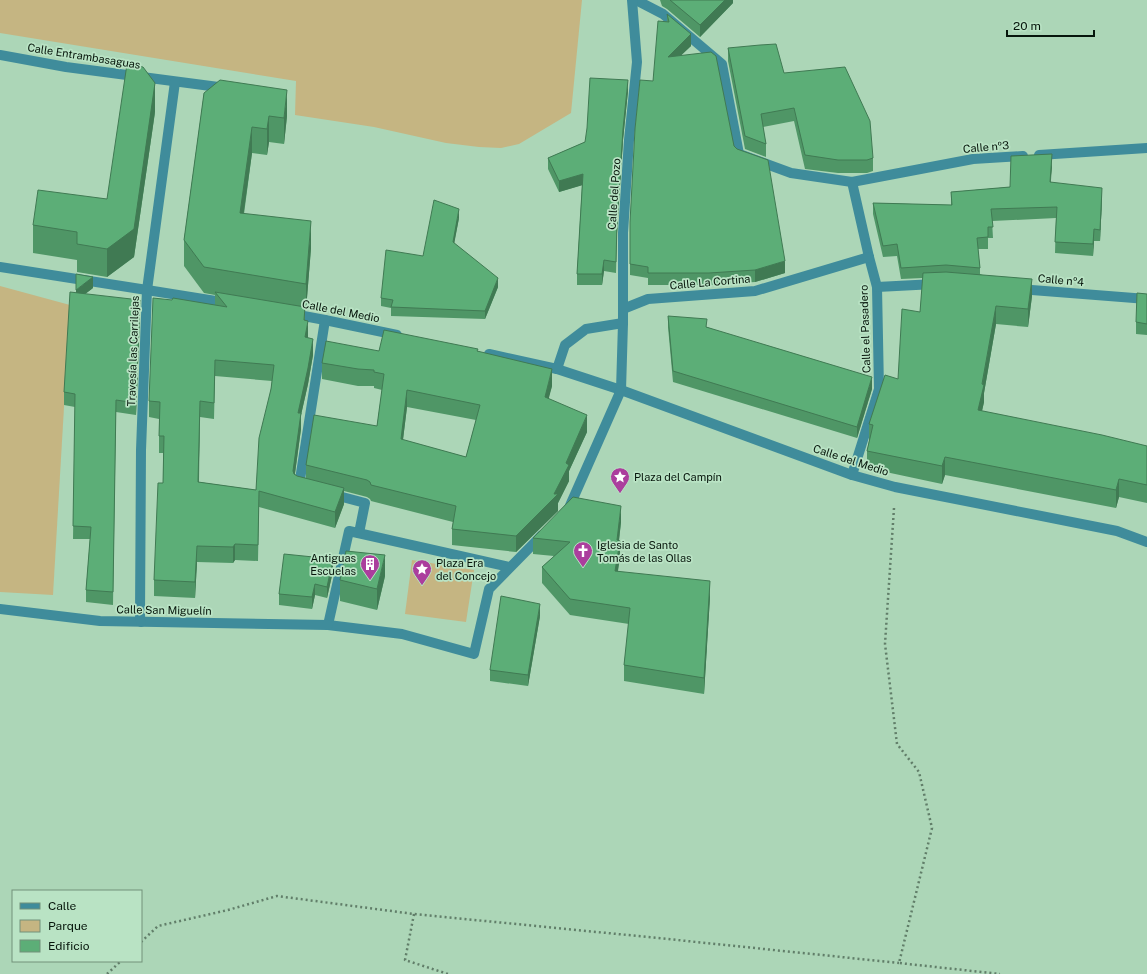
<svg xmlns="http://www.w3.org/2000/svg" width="1147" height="974" viewBox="0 0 1147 974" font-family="'Public Sans',sans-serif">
  <rect width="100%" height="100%" fill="#acd6b7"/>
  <g fill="#c5b582">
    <path d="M0 0H582L571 113 519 144 501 148 479 147 446 143 374 127 295 115 296 81 0 33Z"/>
    <path d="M0 286 70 305 53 595 0 592Z"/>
    <path d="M412 560 474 570 466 622 405 614Z"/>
  </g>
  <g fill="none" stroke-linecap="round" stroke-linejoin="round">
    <g stroke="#617e69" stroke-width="2.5" stroke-dasharray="2 3" stroke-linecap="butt">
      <path d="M894 508 885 644 897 744 919 772 932 828 899 963 1000 974"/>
      <path d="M414 914 405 960 448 974"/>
      <path d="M141 942 158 926 228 910 277 896 414 914 658 938 899 963"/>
      <path d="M107 974 121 961"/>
    </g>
    <path stroke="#3f8c9b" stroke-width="10" d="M331 494 365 503 359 533"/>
    <g stroke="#3f8c9b" stroke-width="10">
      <path d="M636 0 663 14 722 64 739 154 791 173 852 182 973 159 1023 156"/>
      <path d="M0 55 66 67 226 88"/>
      <path d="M1039 155 1147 148"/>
      <path d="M852 182 869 257 877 287 879 389 852 475"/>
      <path d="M0 267 147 290 228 303"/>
      <path d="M877 287 935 284"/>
      <path d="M1019 289 1147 299"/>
      <path d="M623 309 648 299 755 291 869 257"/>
      <path d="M293 314 325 320 397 335"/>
      <path d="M489 354 557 369 621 390 852 475 895 487 1117 531 1147 542"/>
      <path d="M557 369 565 345 586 329 623 323"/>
      <path d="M299 486 325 320"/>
      <path d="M568 510 621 390 623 323V233L629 140 637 62 632 0"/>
      <path d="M510 567 349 531 328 625 402 634 474 654 489 589 542 535"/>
      <path d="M0 609 100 621 328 625"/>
      <path d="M141 622 140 616 141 450 147 290 175 82"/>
    </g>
  </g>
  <g fill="#4f9666" fill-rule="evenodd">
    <path d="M660 0H733V3L700 37 667 9 662 6Z"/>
    <path d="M667 14 691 46 681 55 734 146 785 273 755 282 709 285H648V278L630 275V222L653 81 667 22Z"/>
    <path d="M728 48 784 73 873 158V171L867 173H838L805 169 794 121 763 127 766 144V157L745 149 728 61Z"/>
    <path d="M628 91 623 140 617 233 616 273 604 271 602 285H577V274L582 185 559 192 548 169V158L585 142Z"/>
    <path d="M204 93 287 116 284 144 269 142 267 155 252 153 244 214 311 248 306 310H305V320L308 338 313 355 308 384 301 415V429L295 474 297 476 306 478V465L377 426 382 390 374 388V386H358L322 379V363L379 351H478L552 386 548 399 587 432 569 471V481L558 503V511L516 552 452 545V529L453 522 371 501 370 499 367 497 344 491V504L335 528 259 507 258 561 235 560 233 563 197 562 195 598 154 596V580L163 483V453H159V419L149 417V401L215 305V295L204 293 184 266V240ZM215 376 272 381 256 490 199 482 200 417 214 419ZM407 407 476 420 466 457 403 440Z"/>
    <path d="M155 112 134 257 107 277 77 272V260L33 253V225L107 199Z"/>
    <path d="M1052 166 1050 182 1102 199 1100 241H1094L1093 256 1055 253 1056 218 992 221 993 238H988V249H978L980 268V274L1032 296 1028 327 996 324 984 393V402L982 411 1147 446V503L1119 497 1116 508 945 475 942 484 867 468V451L869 441V424L898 379 920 312 923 278 901 279 897 256 883 257 873 214V203L951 205V192L1010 187Z"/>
    <path d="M459 218 454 243 498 287 485 319 391 316V308L381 306V298L423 256Z"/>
    <path d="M93 288 85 294 140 313 136 415 116 412 113 605 86 602V590L90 539H73L75 407 64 405V392L76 293Z"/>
    <path d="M1147 294V335L1136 334V322Z"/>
    <path d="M668 316 707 327 872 389 857 438 673 382 668 327Z"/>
    <path d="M621 522 619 541 620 557 618 571 710 597 704 694 624 681V665L629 624 570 615 542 583V567L554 556 533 554V538Z"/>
    <path d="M333 571 327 598 315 595 312 609 279 605V594Z"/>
    <path d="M385 576 377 610 340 601V580Z"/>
    <path d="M540 616 528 686 490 681V670Z"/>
  </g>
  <g fill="#407a53">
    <path d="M725 0H733V3L700 37V25Z"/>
    <path d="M691 34V46L668 68V57Z"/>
    <path d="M628 80V91L623 140 617 233V222L623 129Z"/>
    <path d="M155 83V112L134 257 107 277V249Z"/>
    <path d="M287 90V116L284 144V118Z"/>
    <path d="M269 116V142L267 155V129Z"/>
    <path d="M252 127V153L240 239V213Z"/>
    <path d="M1052 154V166L1050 193V182Z"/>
    <path d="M583 174V185L559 192V181Z"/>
    <path d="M1102 188V199L1100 241V230Z"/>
    <path d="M459 209V218L453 250V242Z"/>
    <path d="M311 221V248L306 310V284Z"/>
    <path d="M1094 229V241L1093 256V244Z"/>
    <path d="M604 260V271L602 285V274Z"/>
    <path d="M785 261V273L755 282V270Z"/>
    <path d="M93 277V288L76 301V290Z"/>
    <path d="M498 278V287L485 319V311Z"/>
    <path d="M1032 279V296L1028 327V309Z"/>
    <path d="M140 300V313L136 415V403Z"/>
    <path d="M996 306V324L984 393V402L978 428V410Z"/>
    <path d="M308 321V337L305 354V337Z"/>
    <path d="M313 339V355L308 384 301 415V429L293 487V471L298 413Z"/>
    <path d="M552 369V386L545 413V397Z"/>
    <path d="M872 377V389L857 438V427Z"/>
    <path d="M407 390V407L401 455V439Z"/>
    <path d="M200 401V417L198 498V482Z"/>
    <path d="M587 415V432L569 471V481L558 503V511L516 552V536L554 494 566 463Z"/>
    <path d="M945 457V475L942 484V466Z"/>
    <path d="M1119 479V497L1116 508V490Z"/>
    <path d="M344 488V504L335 528V512Z"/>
    <path d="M621 506V522L617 556V540Z"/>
    <path d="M620 541V557L615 587V571Z"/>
    <path d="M235 544V560L233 563V547Z"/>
    <path d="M197 546V562L195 598V582Z"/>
    <path d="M385 555V576L377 610V589Z"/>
    <path d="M333 559V571L327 598V587Z"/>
    <path d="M710 581V597L704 694V678Z"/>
    <path d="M315 584V595L312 609V597Z"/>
    <path d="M540 604V616L528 686V675Z"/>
  </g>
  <g fill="#5cae77" stroke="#407a53" fill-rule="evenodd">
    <path d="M670 0H725L700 25Z"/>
    <path d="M667 14 691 34 668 57 711 52 716 56 734 146 737 149 768 160 785 261 755 270 709 273H648V267L630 264V222L635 129 640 80 653 81 658 21 669 22Z"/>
    <path d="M776 44 784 73 845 67 870 121 873 158 867 160H838L805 155 794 108 761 114 766 144 745 136 728 48 760 45Z"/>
    <path d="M127 64 143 67 155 83 134 229 107 249 77 244V232L33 225 38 190 107 199Z"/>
    <path d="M590 78 628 80 623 129 617 222 616 262 604 260 602 274H577L583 174 559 181 548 158 585 142 587 128Z"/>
    <path d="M220 80 287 90 284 118 269 116 267 129 252 127 240 213 311 221 306 284 204 267 184 240 204 93Z"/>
    <path d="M1052 154 1050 182 1102 188 1100 230 1094 229 1093 244 1055 242 1057 207 991 209 993 227H988V237L977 238 980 268 946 265 901 268 897 244 883 246 873 203 952 205 951 192 1010 187 1011 156Z"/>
    <path d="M434 200 459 209 453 242 498 278 485 311 391 307 393 300 381 298 386 250 423 256Z"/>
    <path d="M946 272 1032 279 1028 309 996 306 982 384 984 385 978 410 1102 435 1147 446V485L1119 479 1116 490 945 457 942 466 867 451 873 425 869 424 885 375 898 379 902 309 920 312 923 273Z"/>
    <path d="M76 274 93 277 76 290Z"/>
    <path d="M70 292 140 300 136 403 116 400 113 592 86 590 91 527 73 526 75 394 64 392Z"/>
    <path d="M215 292 305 307 304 320 308 321 305 337 313 339 308 368 298 413H301L293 471 294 474 297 476 344 488 335 512 259 491 258 545 235 544 233 547 197 546 195 582 154 580 158 483H163L164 436H159L160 402 149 401 153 298 172 300 173 298 227 307ZM215 360 274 365 271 389 259 438 256 490 198 482 200 401 214 403Z"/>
    <path d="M1137 293 1147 294V324L1136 322Z"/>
    <path d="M668 316 707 319 706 327 872 377 857 427 673 371Z"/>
    <path d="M384 330 478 349 477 351 552 369 545 397 587 415 566 463 569 465 554 494H558L516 536 452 529 456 506 371 485 370 482 367 480 306 465 314 415 377 426 384 374 374 372V370L358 369 322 363 326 341 379 351ZM407 390 480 405 466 457 401 439Z"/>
    <path d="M573 497 621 506 617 540 620 541 615 571 710 581 704 678 624 665 630 608 570 599 542 567 570 542 533 538Z"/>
    <path d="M346 551 385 555 377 589 340 580Z"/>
    <path d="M284 554 333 559 327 587 315 584 312 597 279 594Z"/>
    <path d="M501 596 540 604 528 675 490 670Z"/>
  </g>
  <defs>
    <g id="sight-pin" transform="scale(1)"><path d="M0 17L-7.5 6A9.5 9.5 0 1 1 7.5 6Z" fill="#ab3e9d" stroke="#b9e3c4"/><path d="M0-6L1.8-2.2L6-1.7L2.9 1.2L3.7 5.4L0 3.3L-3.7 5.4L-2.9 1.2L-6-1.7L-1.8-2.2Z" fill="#fff"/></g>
    <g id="church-pin" transform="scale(1)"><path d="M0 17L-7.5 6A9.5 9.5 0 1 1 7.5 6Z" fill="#ab3e9d" stroke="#b9e3c4"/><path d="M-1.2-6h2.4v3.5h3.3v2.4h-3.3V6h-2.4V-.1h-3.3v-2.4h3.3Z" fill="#fff"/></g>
    <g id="building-pin" transform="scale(1)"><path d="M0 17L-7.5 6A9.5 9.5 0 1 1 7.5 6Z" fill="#ab3e9d" stroke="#b9e3c4"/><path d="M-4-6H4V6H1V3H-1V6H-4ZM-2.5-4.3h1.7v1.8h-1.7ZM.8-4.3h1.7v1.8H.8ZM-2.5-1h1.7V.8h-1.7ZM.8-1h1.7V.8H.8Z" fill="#fff"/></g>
  </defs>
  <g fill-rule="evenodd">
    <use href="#sight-pin" x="620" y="477"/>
    <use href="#church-pin" x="583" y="551"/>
    <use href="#building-pin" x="370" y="564"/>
    <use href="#sight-pin" x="422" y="569"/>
  </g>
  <g text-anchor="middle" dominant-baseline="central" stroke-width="3.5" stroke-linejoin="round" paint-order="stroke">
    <g font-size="11" fill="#07160c" stroke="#b9e3c4">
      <text transform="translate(84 56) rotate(9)">Calle Entrambasaguas</text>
      <text transform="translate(986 147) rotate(-5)">Calle nº3</text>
      <text transform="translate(614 194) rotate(-86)">Calle del Pozo</text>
      <text transform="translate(1061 280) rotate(5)">Calle nº4</text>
      <text transform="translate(710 282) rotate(-5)">Calle La Cortina</text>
      <text transform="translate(341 311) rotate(11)">Calle del Medio</text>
      <text transform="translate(865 329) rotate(-92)">Calle el Pasadero</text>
      <text transform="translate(133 351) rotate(-88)">Travesía las Carrilejas</text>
      <text transform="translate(851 460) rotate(18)">Calle del Medio</text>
      <text transform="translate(164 610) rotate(1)">Calle San Miguelín</text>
    </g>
    <g font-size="11" fill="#07160c" stroke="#b9e3c4" text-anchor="start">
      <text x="634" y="477">Plaza del Campín</text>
      <text x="597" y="545">Iglesia de Santo<tspan x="597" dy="13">Tomás de las Ollas</tspan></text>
      <text x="356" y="558" text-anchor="end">Antiguas<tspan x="356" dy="13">Escuelas</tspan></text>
      <text x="436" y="563">Plaza Era<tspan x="436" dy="13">del Concejo</tspan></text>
    </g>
  </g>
  <rect x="12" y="890" width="130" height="72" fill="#b9e3c4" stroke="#72917a"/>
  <rect x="20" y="903" width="20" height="6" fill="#3f8c9b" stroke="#72917a"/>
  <text x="48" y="910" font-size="12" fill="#07160c">Calle</text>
  <rect x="20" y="920" width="20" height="12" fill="#c5b582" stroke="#72917a"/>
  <text x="48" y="930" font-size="12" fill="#07160c">Parque</text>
  <rect x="20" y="940" width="20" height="12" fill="#5cae77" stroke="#72917a"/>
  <text x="48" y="950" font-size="12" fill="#07160c">Edificio</text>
  <path d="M1007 30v6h87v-6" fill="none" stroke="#07160c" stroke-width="2"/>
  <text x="1013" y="30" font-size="12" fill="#07160c" stroke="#b9e3c4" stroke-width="3" paint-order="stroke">20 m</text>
</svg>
